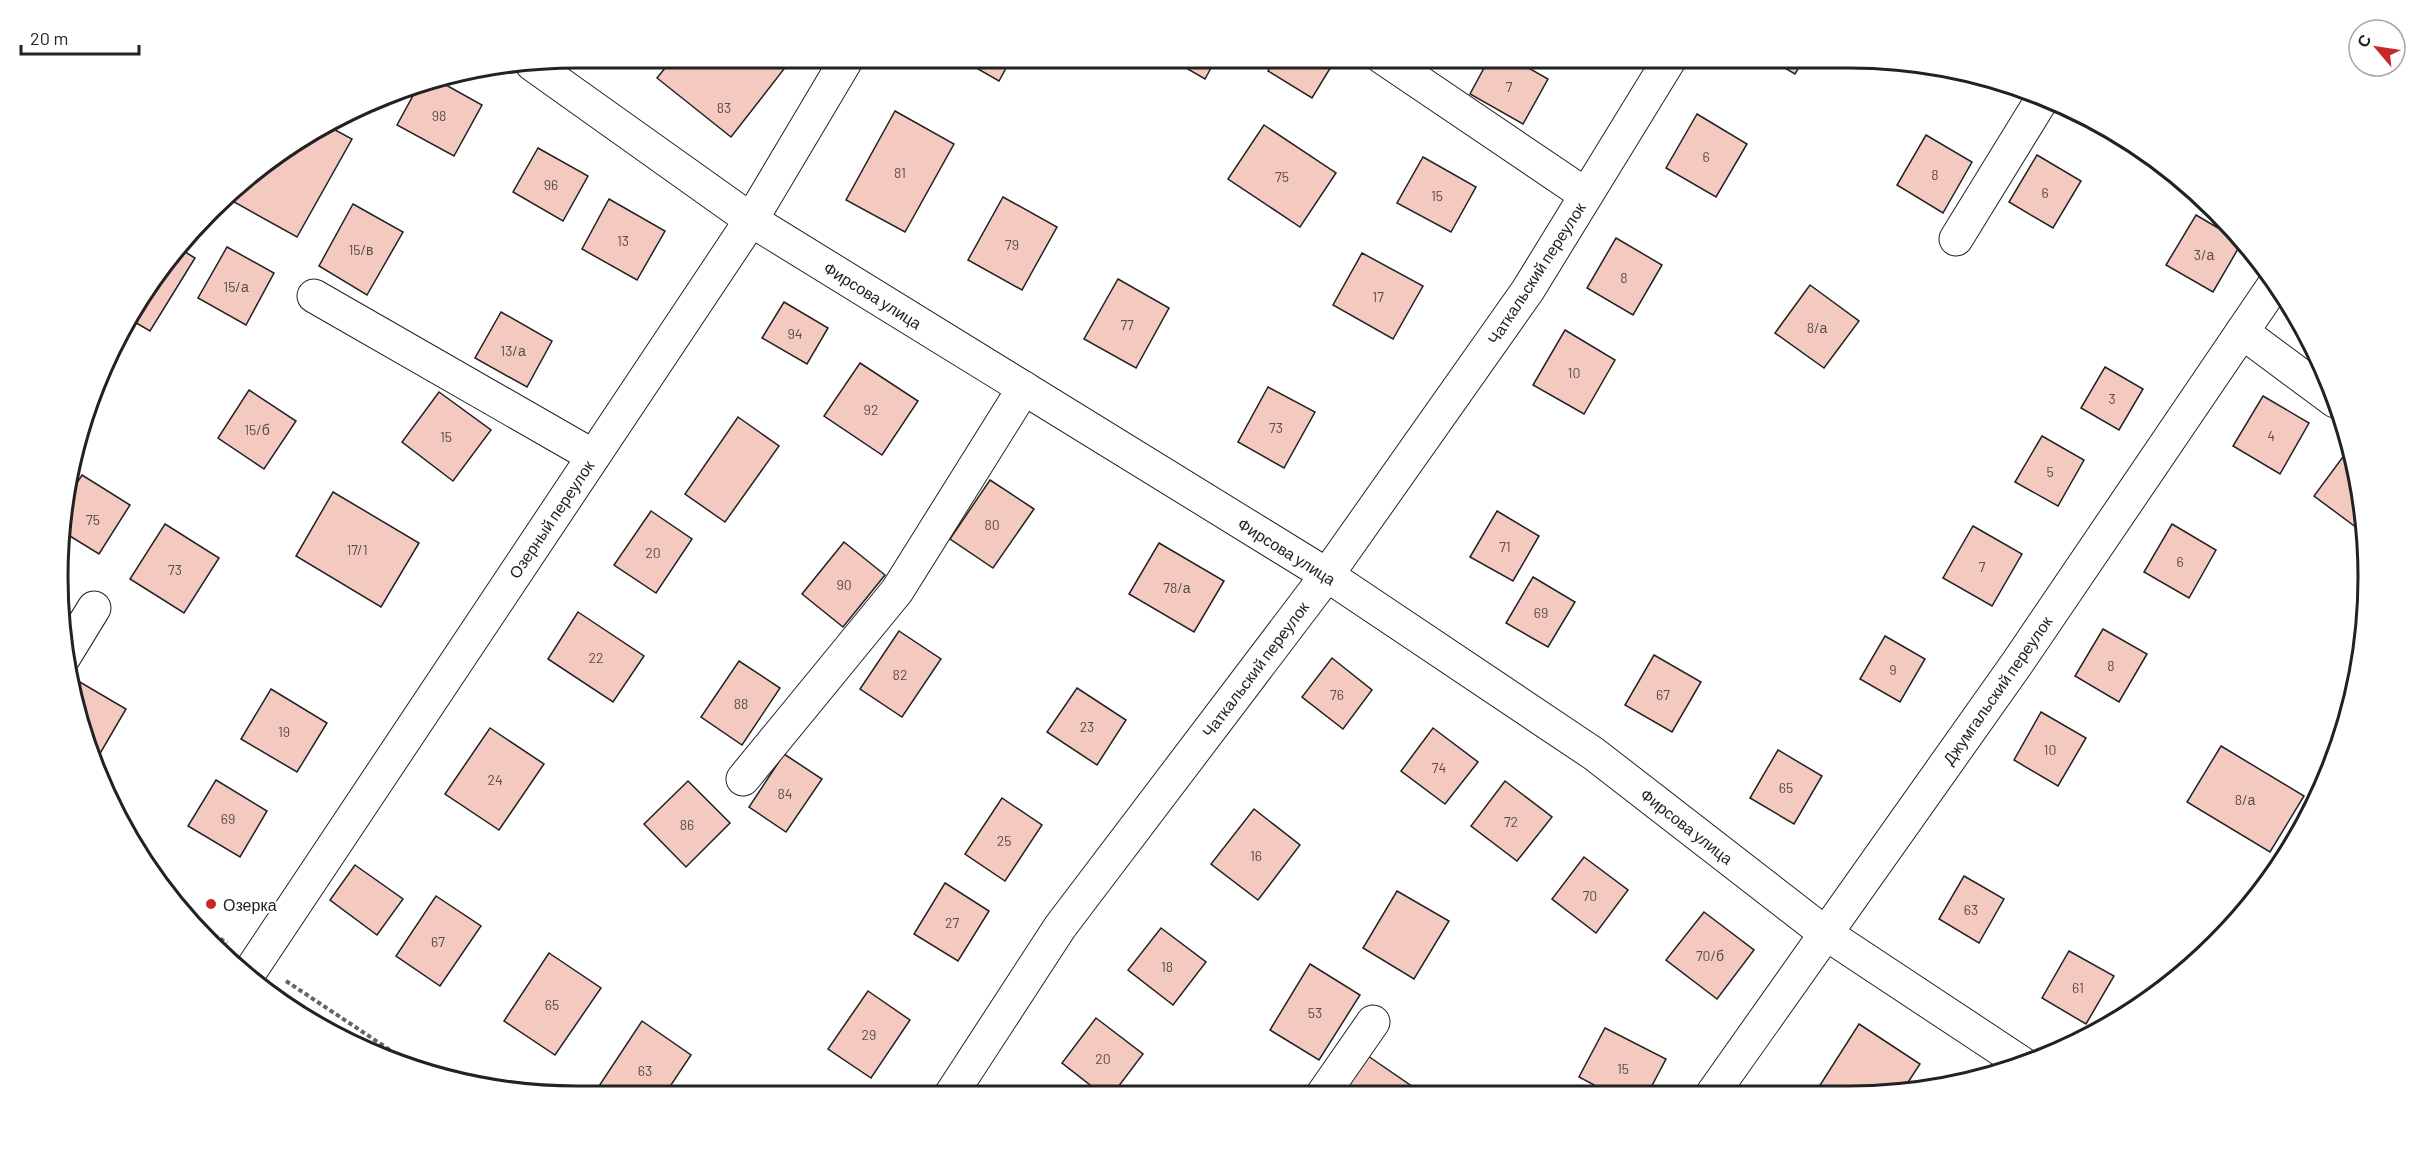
<svg xmlns="http://www.w3.org/2000/svg" width="2425" height="1154" viewBox="0 0 2425 1154" font-family="Barlow,sans-serif">
  <rect width="100%" height="100%" fill="#fff"/>
  <g fill="#f3c9c0" stroke="#222" stroke-width="1.5">
    <path d="M674 57H768L784 69 731 137 657 78Z"/>
    <path d="M957 57H1012L999 81Z"/>
    <path d="M1167 57H1217L1205 79Z"/>
    <path d="M1276 57H1337L1312 98 1268 71Z"/>
    <path d="M1490 57H1509L1548 79 1523 124 1470 94Z"/>
    <path d="M1766 57H1805L1795 74Z"/>
    <path d="M437 80 482 105 454 156 397 125 420 83Z"/>
    <path d="M895 111 954 144 905 232 846 200Z"/>
    <path d="M1697 114 1747 144 1716 197 1666 168Z"/>
    <path d="M324 124 352 139 297 237 227 198 234 186Z"/>
    <path d="M1264 125 1336 173 1300 227 1228 179Z"/>
    <path d="M1926 135 1972 162 1943 213 1897 185Z"/>
    <path d="M538 148 588 176 563 221 513 192Z"/>
    <path d="M2037 155 2081 181 2053 228 2009 202Z"/>
    <path d="M1423 157 1476 187 1451 232 1397 203Z"/>
    <path d="M1003 197 1057 227 1022 290 968 260Z"/>
    <path d="M609 199 665 231 637 280 582 249Z"/>
    <path d="M353 204 403 232 367 295 319 266Z"/>
    <path d="M2196 215 2242 242 2213 292 2166 265Z"/>
    <path d="M1616 238 1662 265 1633 315 1587 288Z"/>
    <path d="M227 247 274 273 246 325 198 298Z"/>
    <path d="M182 250 195 258 150 331 126 317Z"/>
    <path d="M1362 253 1423 286 1393 339 1333 305Z"/>
    <path d="M1118 279 1169 308 1136 368 1084 339Z"/>
    <path d="M1810 285 1859 321 1824 368 1775 333Z"/>
    <path d="M784 302 828 328 807 364 762 338Z"/>
    <path d="M501 312 552 341 527 387 475 358Z"/>
    <path d="M1565 330 1615 360 1584 414 1533 385Z"/>
    <path d="M860 363 918 401 882 455 824 416Z"/>
    <path d="M2105 367 2143 389 2119 430 2081 408Z"/>
    <path d="M1268 387 1315 412 1284 468 1238 442Z"/>
    <path d="M249 390 296 421 264 469 218 438Z"/>
    <path d="M439 392 491 430 453 481 402 442Z"/>
    <path d="M2263 396 2309 423 2280 474 2233 446Z"/>
    <path d="M738 417 779 446 725 522 685 494Z"/>
    <path d="M2042 436 2084 460 2058 506 2015 482Z"/>
    <path d="M2348 450 2351 452 2358 475 2362 521 2357 528 2314 496Z"/>
    <path d="M82 475 130 505 99 554 65 533 66 500Z"/>
    <path d="M990 480 1034 509 993 568 950 539Z"/>
    <path d="M333 492 419 543 381 607 296 556Z"/>
    <path d="M651 511 692 539 656 593 614 565Z"/>
    <path d="M1497 511 1539 536 1513 581 1470 557Z"/>
    <path d="M165 524 219 558 184 613 130 579Z"/>
    <path d="M2172 524 2216 550 2189 598 2144 572Z"/>
    <path d="M1973 526 2022 554 1992 606 1943 578Z"/>
    <path d="M844 542 885 575 843 627 802 594Z"/>
    <path d="M1159 543 1224 581 1194 632 1129 594Z"/>
    <path d="M1533 577 1575 602 1548 647 1506 623Z"/>
    <path d="M578 612 644 656 613 702 548 659Z"/>
    <path d="M2103 629 2147 654 2119 702 2075 676Z"/>
    <path d="M899 631 941 659 902 717 860 689Z"/>
    <path d="M1885 636 1925 659 1900 702 1860 679Z"/>
    <path d="M1654 655 1701 682 1672 732 1625 705Z"/>
    <path d="M1332 658 1372 690 1343 729 1302 697Z"/>
    <path d="M739 661 780 688 742 745 701 717Z"/>
    <path d="M73 678 126 709 98 757 88 751 84 744 70 682Z"/>
    <path d="M1077 688 1126 720 1097 765 1047 732Z"/>
    <path d="M271 689 327 723 297 772 241 739Z"/>
    <path d="M2041 712 2086 738 2058 786 2014 760Z"/>
    <path d="M490 728 544 764 499 830 445 794Z"/>
    <path d="M1433 728 1478 762 1445 804 1401 771Z"/>
    <path d="M2221 746 2304 796 2270 852 2187 802Z"/>
    <path d="M1778 750 1822 776 1794 824 1750 798Z"/>
    <path d="M784 754 822 779 786 832 749 807Z"/>
    <path d="M216 780 267 811 240 857 188 826Z"/>
    <path d="M688 781 730 823 686 867 644 824Z"/>
    <path d="M1505 781 1552 817 1517 861 1471 826Z"/>
    <path d="M1002 798 1042 825 1005 881 965 854Z"/>
    <path d="M1254 809 1300 845 1258 900 1211 864Z"/>
    <path d="M1584 857 1628 890 1596 933 1552 899Z"/>
    <path d="M355 865 403 899 377 935 330 900Z"/>
    <path d="M1964 876 2004 899 1979 943 1939 919Z"/>
    <path d="M945 883 989 911 958 961 914 934Z"/>
    <path d="M1397 891 1449 921 1414 979 1363 948Z"/>
    <path d="M436 896 481 926 440 986 396 956Z"/>
    <path d="M2246 899 2251 903 2222 932Z"/>
    <path d="M1704 912 1754 950 1717 999 1666 960Z"/>
    <path d="M1161 928 1206 962 1173 1005 1128 970Z"/>
    <path d="M2069 951 2114 976 2086 1024 2042 998Z"/>
    <path d="M549 953 601 988 555 1055 504 1021Z"/>
    <path d="M1310 964 1360 995 1319 1060 1270 1030Z"/>
    <path d="M868 991 910 1020 871 1078 828 1049Z"/>
    <path d="M1096 1018 1143 1054 1112 1095H1103L1062 1063Z"/>
    <path d="M642 1021 691 1055 663 1097H614L599 1086Z"/>
    <path d="M1859 1024 1920 1064 1901 1093H1815Z"/>
    <path d="M1605 1028 1666 1059 1648 1093 1611 1094 1579 1077Z"/>
    <path d="M1368 1056 1416 1089 1412 1094H1342Z"/>
  </g>
  <g fill="none" stroke-linecap="round" stroke-linejoin="round">
    <g stroke="#222" stroke-width="35">
      <g id="minor">
        <path d="M1382 57 1586 195"/>
        <path d="M532 64 751 220 1327 575 1594 754 1825 933 2023 1064"/>
        <path d="M1956 239 2044 96"/>
        <path d="M314 296 593 456"/>
        <path d="M2242 332 2335 401"/>
        <path d="M64 657 94 608"/>
        <path d="M743 779 897 591 1024 388"/>
        <path d="M247 976 751 220 848 57"/>
        <path d="M1713 1093 2018 662 2276 282"/>
        <path d="M1323 1094 1373 1022"/>
        <path d="M950 1096 1060 927 1327 575 1528 290 1671 57"/>
      </g>
    </g>
    <g stroke="#646464" stroke-width="4" stroke-dasharray="4.5 3" stroke-linecap="butt">
      <path d="M201 927 227 943"/>
      <path d="M286 981 420 1070"/>
    </g>
    <use href="#minor" stroke="#fff" stroke-width="33"/>
  </g>
  <circle fill="#c62828" stroke="#fff" stroke-width="2" cx="211" cy="904" r="6"/>
  <g text-anchor="middle" dominant-baseline="central" stroke-width="4.5" stroke-linejoin="round" paint-order="stroke">
    <g font-size="14" fill="#564c4a">
      <text x="1509" y="86">7</text>
      <text x="724" y="107">83</text>
      <text x="439" y="115">98</text>
      <text x="1706" y="156">6</text>
      <text x="900" y="172">81</text>
      <text x="1935" y="174">8</text>
      <text x="1282" y="176">75</text>
      <text x="551" y="184">96</text>
      <text x="2045" y="192">6</text>
      <text x="1437" y="195">15</text>
      <text x="623" y="240">13</text>
      <text x="1012" y="244">79</text>
      <text x="361" y="249">15/в</text>
      <text x="2204" y="254">3/а</text>
      <text x="1624" y="277">8</text>
      <text x="236" y="286">15/а</text>
      <text x="1378" y="296">17</text>
      <text x="1127" y="324">77</text>
      <text x="1817" y="327">8/а</text>
      <text x="795" y="333">94</text>
      <text x="513" y="350">13/а</text>
      <text x="1574" y="372">10</text>
      <text x="2112" y="398">3</text>
      <text x="871" y="409">92</text>
      <text x="1276" y="427">73</text>
      <text x="257" y="429">15/б</text>
      <text x="2271" y="435">4</text>
      <text x="446" y="436">15</text>
      <text x="2050" y="471">5</text>
      <text x="93" y="519">75</text>
      <text x="992" y="524">80</text>
      <text x="1505" y="546">71</text>
      <text x="357" y="549">17/1</text>
      <text x="653" y="552">20</text>
      <text x="2180" y="561">6</text>
      <text x="1982" y="566">7</text>
      <text x="175" y="569">73</text>
      <text x="844" y="584">90</text>
      <text x="1177" y="587">78/а</text>
      <text x="1541" y="612">69</text>
      <text x="596" y="657">22</text>
      <text x="2111" y="665">8</text>
      <text x="1893" y="669">9</text>
      <text x="900" y="674">82</text>
      <text x="1337" y="694">76</text>
      <text x="1663" y="694">67</text>
      <text x="741" y="703">88</text>
      <text x="1087" y="726">23</text>
      <text x="284" y="731">19</text>
      <text x="2050" y="749">10</text>
      <text x="1439" y="767">74</text>
      <text x="495" y="779">24</text>
      <text x="1786" y="787">65</text>
      <text x="785" y="793">84</text>
      <text x="2245" y="799">8/а</text>
      <text x="228" y="818">69</text>
      <text x="1511" y="821">72</text>
      <text x="687" y="824">86</text>
      <text x="1004" y="840">25</text>
      <text x="1256" y="855">16</text>
      <text x="1590" y="895">70</text>
      <text x="1971" y="909">63</text>
      <text x="952" y="922">27</text>
      <text x="438" y="941">67</text>
      <text x="1710" y="955">70/б</text>
      <text x="1167" y="966">18</text>
      <text x="2078" y="987">61</text>
      <text x="552" y="1004">65</text>
      <text x="1315" y="1012">53</text>
      <text x="869" y="1034">29</text>
      <text x="1103" y="1058">20</text>
      <text x="1623" y="1068">15</text>
      <text x="645" y="1070">63</text>
    </g>
    <g font-size="16" fill="#222" stroke="#fff">
      <text transform="translate(1536 273) rotate(-57)">Чаткальский переулок</text>
      <text transform="translate(873 295) rotate(32)">Фирсова улица</text>
      <text transform="translate(551 519) rotate(-56)">Озерный переулок</text>
      <text transform="translate(1287 551) rotate(32)">Фирсова улица</text>
      <text transform="translate(1255 669) rotate(-53)">Чаткальский переулок</text>
      <text transform="translate(1997 690) rotate(-55)">Джумгальский переулок</text>
      <text transform="translate(1687 826) rotate(38)">Фирсова улица</text>
    </g>
    <g font-size="16" fill="#222" stroke="#fff" text-anchor="start">
      <text x="223" y="904">Озерка</text>
    </g>
  </g>
  <path d="M0 0H2425V1154H0ZM577 68H1849A509 509 0 0 1 2358 577V577A509 509 0 0 1 1849 1086H577A509 509 0 0 1 68 577V577A509 509 0 0 1 577 68Z" fill="#fff" fill-rule="evenodd"/>
  <path fill="none" stroke="#222" stroke-width="3" d="M577 68H1849A509 509 0 0 1 2358 577V577A509 509 0 0 1 1849 1086H577A509 509 0 0 1 68 577V577A509 509 0 0 1 577 68Z"/>
  <g transform="translate(2377 48) rotate(299)"><circle r="28" fill="#ffffff" stroke="#a7a7a7" stroke-width="1.5"/>
  <path d="M0-4.5L10 22L0 15L-10 22Z" fill="#c62828"/>
  <text y="-9" font-size="16" font-weight="bold" text-anchor="middle" fill="#222222">С</text>
  </g>
  <path d="M21 45v9h118v-9" fill="none" stroke="#222222" stroke-width="3"/>
  <text x="30" y="45" font-size="18" fill="#222222" stroke="#ffffff" stroke-width="4.5" paint-order="stroke">20 m</text>
</svg>
